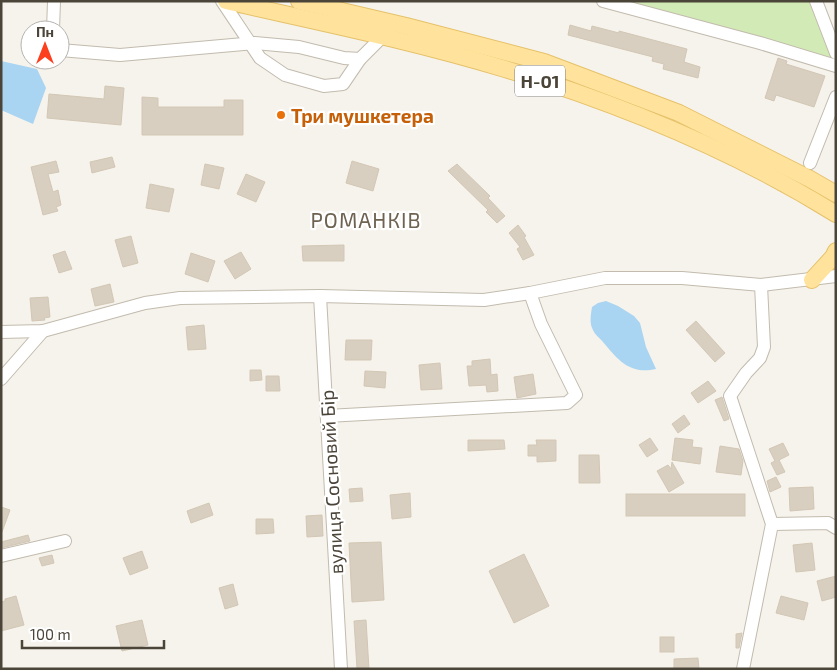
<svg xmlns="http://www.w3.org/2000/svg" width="837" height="670" viewBox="0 0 837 670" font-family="'Exo 2',sans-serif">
  <rect width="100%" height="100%" fill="#f6f3ec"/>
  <path fill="#d2eab5" d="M601 1H816L836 53V66Z"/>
  <g fill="#a9d4f2">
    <path d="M1 61 37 69 46 88 33 124 1 110Z"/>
    <path d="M606 301 618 306 634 316 640 323 646 347 656 369C630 375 618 360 603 342 600 338 595 335 593 330 589 323 591 314 592 307L598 303Z"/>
  </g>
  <g fill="#d8cfc1" stroke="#d3c7b4">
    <path d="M570 25 591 31 592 26 619 33V31L687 49 684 62 700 67 698 78 663 69 664 64 652 61 653 57 568 35Z"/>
    <path d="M778 58 787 61 786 64 825 76 814 107 776 95 774 101 765 98Z"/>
    <path d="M105 86 124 88 121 125 47 118 49 94 104 99Z"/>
    <path d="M142 97 158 98V107H224V100H243V135H142Z"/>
    <path d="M112 157 115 167 92 173 90 162Z"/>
    <path d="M56 161 59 172 48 174 53 192 58 190 61 205 56 207 58 211 43 215 31 167Z"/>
    <path d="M352 161 379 169 373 191 346 183Z"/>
    <path d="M205 164 224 168 219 189 201 185Z"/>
    <path d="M457 164 490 196 488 198 505 216 497 223 486 212 488 210 448 171Z"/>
    <path d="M246 174 265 182 256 202 237 194Z"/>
    <path d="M150 184 174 189 169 212 146 208Z"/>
    <path d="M518 225 526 236 524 237 534 255 523 260 517 249 520 247 509 233Z"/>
    <path d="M131 236 138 263 123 267 115 240Z"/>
    <path d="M344 245V261H303L302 246Z"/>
    <path d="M65 251 72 269 59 273 53 255Z"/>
    <path d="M241 252 251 269 235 279 224 261Z"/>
    <path d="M191 253 215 261 208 282 185 274Z"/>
    <path d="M110 284 114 302 95 306 91 289Z"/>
    <path d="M48 297 50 317 44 318 45 320 32 321 30 298Z"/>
    <path d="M696 321 725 353 715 362 686 330Z"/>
    <path d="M204 325 206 349 188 350 186 327Z"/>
    <path d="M346 340H372L371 360H345Z"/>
    <path d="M490 359 491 375 497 374 498 391 487 392 486 385 469 386 467 366H472V361Z"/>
    <path d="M440 363 442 389 421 390 419 365Z"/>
    <path d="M250 370H261L262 380 250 381Z"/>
    <path d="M365 371 386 372 385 388 364 386Z"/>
    <path d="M533 374 536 394 517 398 514 377Z"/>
    <path d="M266 376H279L280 391H266Z"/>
    <path d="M708 381 716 391 698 403 691 393Z"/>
    <path d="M722 397 729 419 724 421 715 400Z"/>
    <path d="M684 415 690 424 678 433 672 424Z"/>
    <path d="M650 438 658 450 647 457 639 445Z"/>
    <path d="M675 438 693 440 692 447 702 448 700 464 672 460Z"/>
    <path d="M468 440H504L505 449 468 451Z"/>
    <path d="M536 440H556V461L537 462V456H528V445H537Z"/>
    <path d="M783 443 789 455 779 460 785 472 777 475 771 463 775 461 769 449Z"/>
    <path d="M720 446 739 449 743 461 741 475 716 472Z"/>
    <path d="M579 455H599L600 483H579Z"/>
    <path d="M672 462 684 483 669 492 657 471 668 465 671 469Z"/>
    <path d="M776 477 781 487 770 492 767 481Z"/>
    <path d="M813 487 814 509 790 511 789 488Z"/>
    <path d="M362 488 363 501 350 502 349 489Z"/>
    <path d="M410 493 411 517 392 519 390 495Z"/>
    <rect x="626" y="494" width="119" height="22"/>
    <path d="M209 503 213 515 191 523 187 511Z"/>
    <path d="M1 507 10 510 2 532H1Z"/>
    <path d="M322 515 323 536 307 537 306 516Z"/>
    <path d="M256 519H273L274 533 256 534Z"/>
    <path d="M28 535 30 541 1 548V542Z"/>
    <path d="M381 542 384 600 352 602 349 543Z"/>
    <path d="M812 543 815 570 796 572 793 545Z"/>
    <path d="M142 551 148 568 130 575 123 558Z"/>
    <path d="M524 554 549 606 514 623 489 571Z"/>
    <path d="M52 555 54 563 42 566 39 558Z"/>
    <path d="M836 576V597L822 601 817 581Z"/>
    <path d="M233 584 238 605 225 609 219 588Z"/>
    <path d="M16 596 24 625 1 631V602L5 601V599Z"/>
    <path d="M781 596 808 603 804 620 776 613Z"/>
    <path d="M142 620 148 645 122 651 116 626Z"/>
    <path d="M366 620 369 669H357L354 621Z"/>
    <path d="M742 633 739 648H736V634Z"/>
    <rect x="660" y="637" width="14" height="15"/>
    <path d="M698 658 699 669H674V659Z"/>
  </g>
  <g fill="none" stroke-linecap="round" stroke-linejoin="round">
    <g stroke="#c2bbae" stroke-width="14">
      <g id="minor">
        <path d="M222 1 260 58 285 75 324 86 343 84 360 59"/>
        <path d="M603 1 760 43 836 66"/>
        <path d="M816 1 836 53"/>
        <path d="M53 30 54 1"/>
        <path d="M60 50 120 55 255 43 299 47 344 58 360 59 382 37"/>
        <path d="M810 163 836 97"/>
        <path d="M320 296 341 669"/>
        <path d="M1 332 43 331 145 303 180 298 320 296 484 300 530 293 605 278H682L761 285 836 276"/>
        <path d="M1 379 43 331"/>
        <path d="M327 416 567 403 576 395 541 324 530 293"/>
        <path d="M772 524 828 523 836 528"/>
        <path d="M1 556 65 541"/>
        <path d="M743 669 772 524 730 396 746 373 760 358 764 347 761 285"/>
      </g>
    </g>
    <g stroke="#e6c16a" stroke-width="18">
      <g id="major">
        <path d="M226 1C319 22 413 41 505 69 620 104 733 150 836 214"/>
        <path d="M299 1 406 26 544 62 679 113 810 179 836 194"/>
        <path d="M812 280 833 257 836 251"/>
      </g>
    </g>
    <use href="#minor" stroke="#fff" stroke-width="12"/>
    <use href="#major" stroke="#ffe39c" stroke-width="16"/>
  </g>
  <circle fill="#e8710a" stroke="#fff" stroke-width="2" cx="281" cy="115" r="5"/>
  <g text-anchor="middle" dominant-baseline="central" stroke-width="4.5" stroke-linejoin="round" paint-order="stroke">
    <rect fill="#fff" stroke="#817c74" stroke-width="1" x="515" y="65.5" width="50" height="31" rx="4"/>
    <g font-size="18" font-weight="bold" fill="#4b4439">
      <text x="540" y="81">Н-01</text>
    </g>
    <g font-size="19" font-weight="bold" fill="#c56008" stroke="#fff" text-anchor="start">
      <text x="291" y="115">Три мушкетера</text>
    </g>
    <g font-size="19" fill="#4b4439" stroke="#fff">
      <text transform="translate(331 482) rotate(-93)">вулиця Сосновий Бір</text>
    </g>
    <g font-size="21" letter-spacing="1" fill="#6e6250" stroke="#fff">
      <text x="366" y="219">РОМАНКІВ</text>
    </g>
  </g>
  <rect width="837" height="670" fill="none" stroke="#4b4439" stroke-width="5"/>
  <g transform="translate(45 45)"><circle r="24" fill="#ffffff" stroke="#b7b4b0"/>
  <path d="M0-4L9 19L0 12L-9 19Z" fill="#fc3f1d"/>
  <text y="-8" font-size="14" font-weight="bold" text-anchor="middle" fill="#4b4439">Пн</text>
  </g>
  <path d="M22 640v8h142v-8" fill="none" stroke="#4b4439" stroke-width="2.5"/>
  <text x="30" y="640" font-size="15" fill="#4b4439" stroke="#ffffff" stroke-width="4" paint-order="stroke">100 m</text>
</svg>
